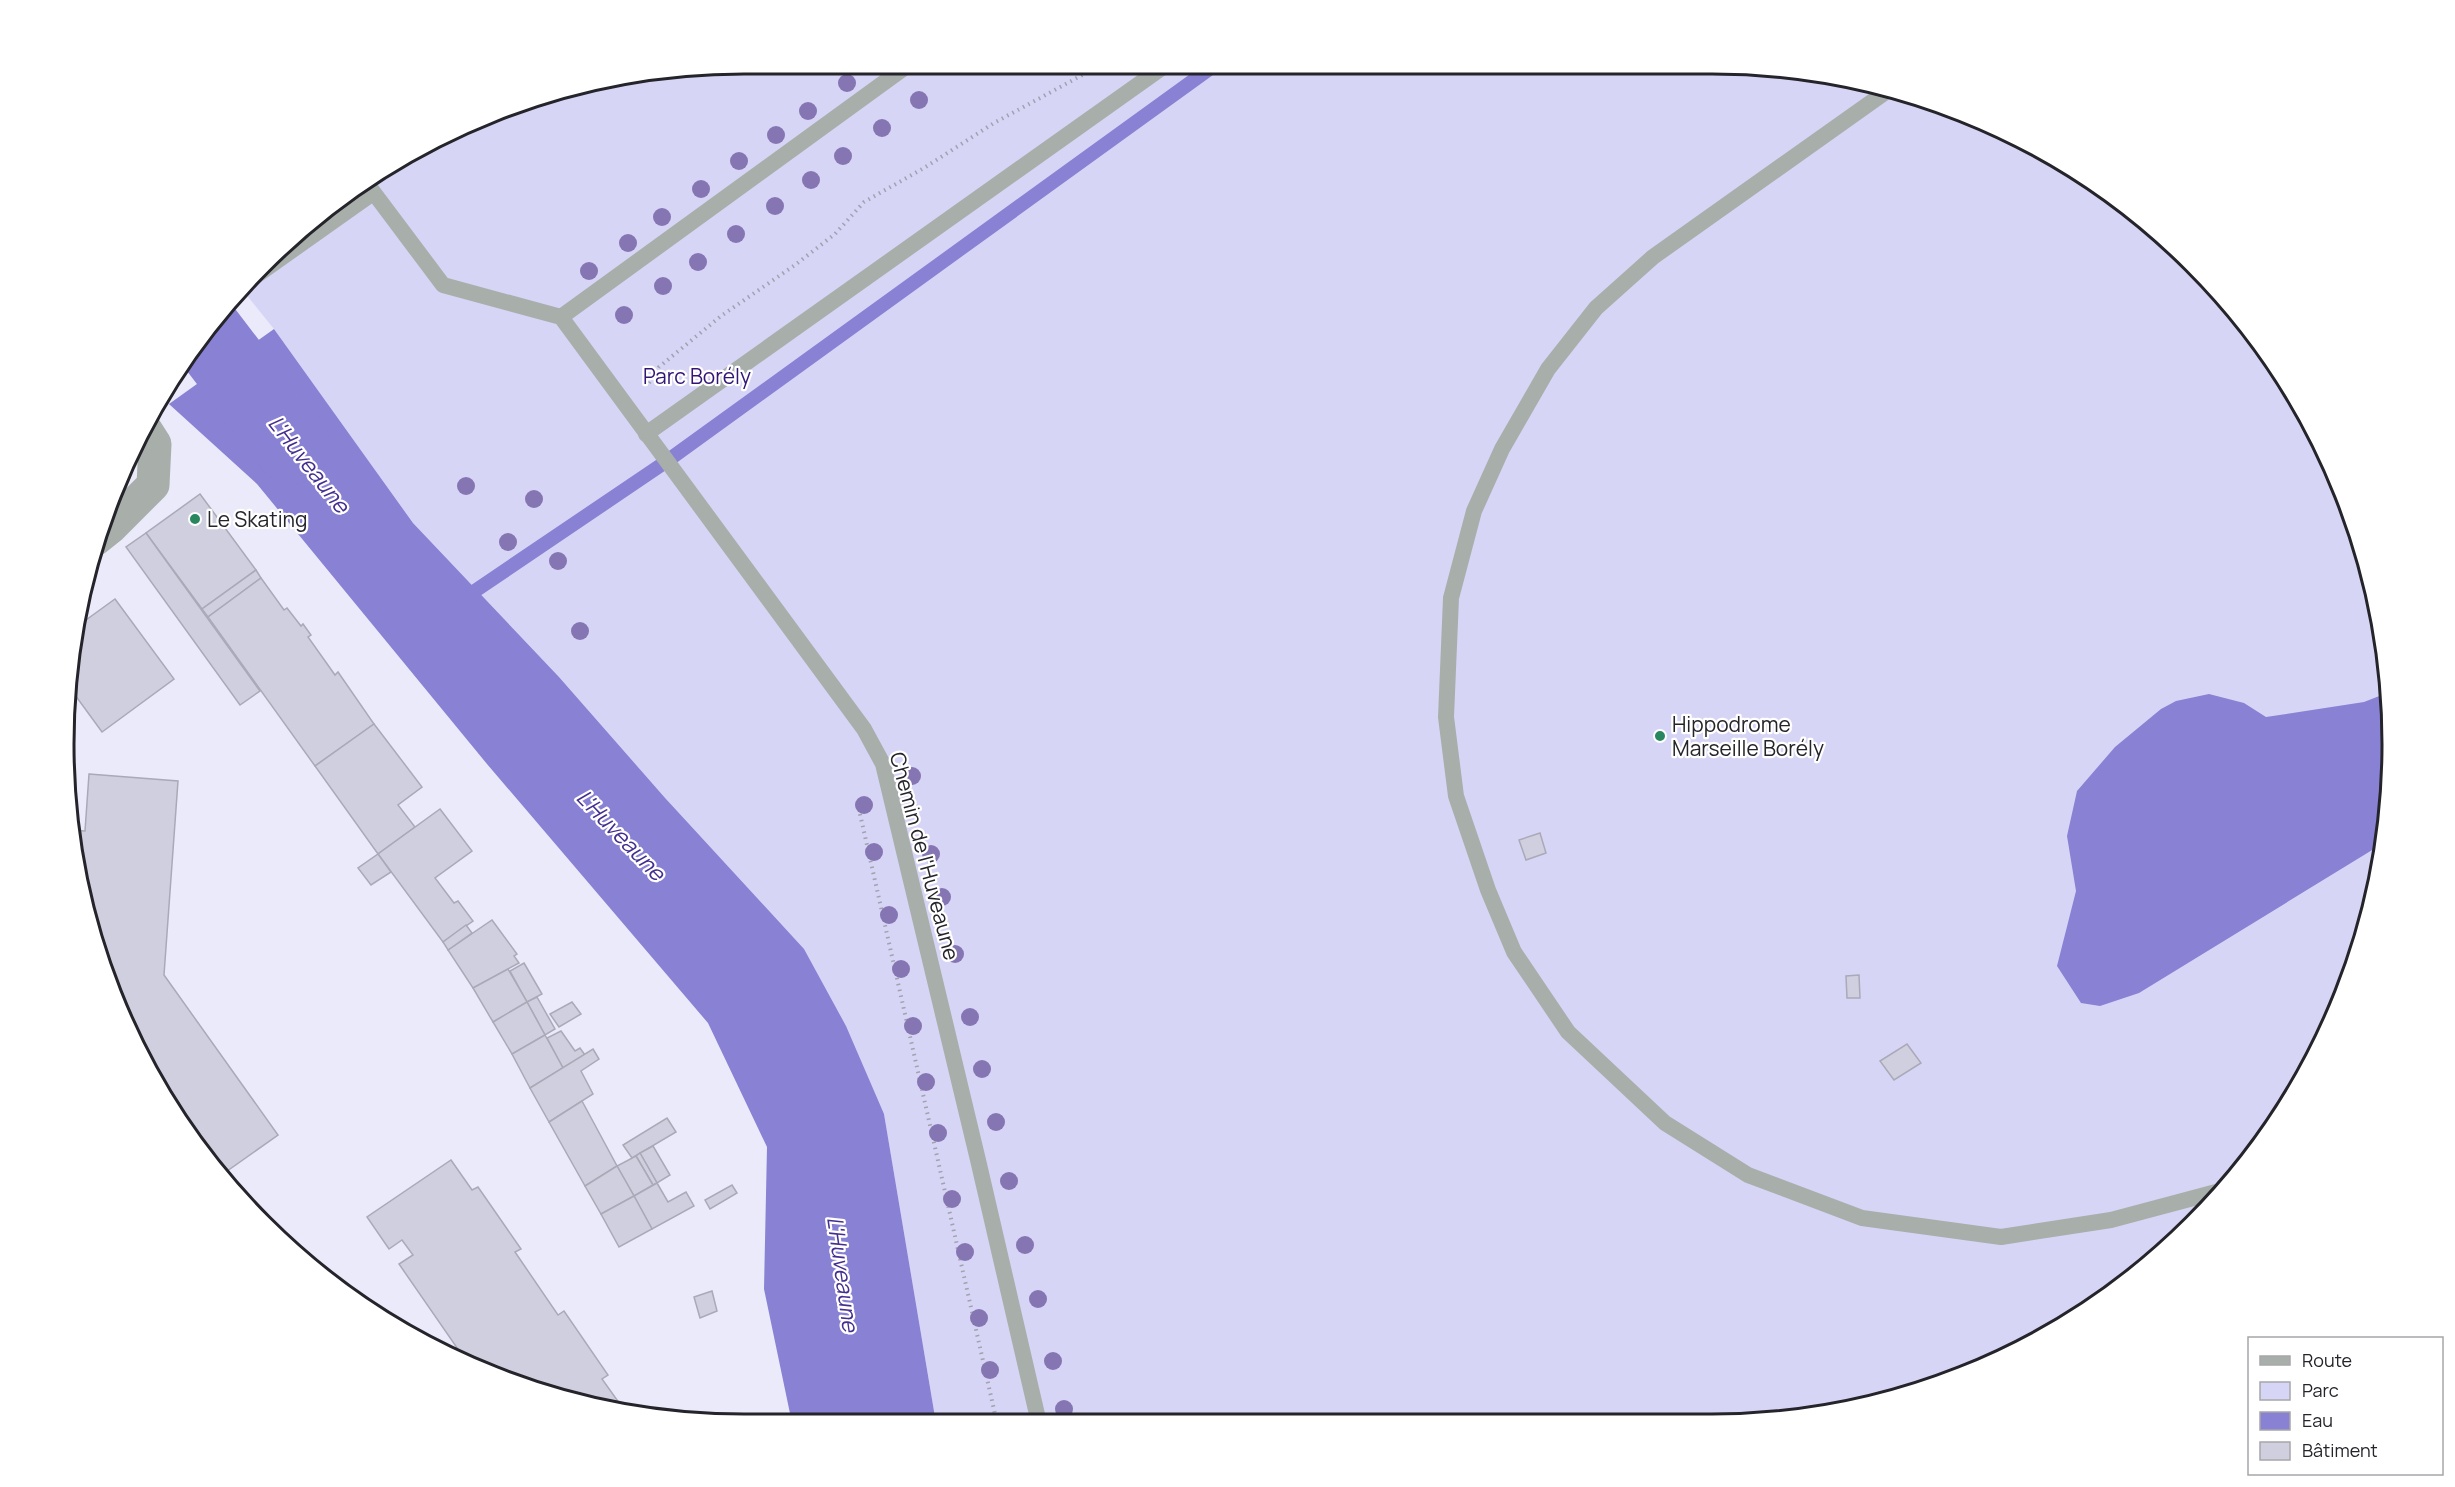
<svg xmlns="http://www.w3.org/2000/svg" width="2455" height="1487" viewBox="0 0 2455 1487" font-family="Manrope,sans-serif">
  <rect width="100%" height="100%" fill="#eaeafa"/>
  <path fill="#d7d5f6" d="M1756 64 1931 99 2090 178 2193 263 2278 366 2340 483 2379 611 2392 744 2379 877 2340 1004 2277 1122 2160 1255 2051 1333 1888 1401 1756 1423H936L884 1114 666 799 559 677 413 523 274 329 241 288 262 263 330 203 442 133 525 99 654 69Z"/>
  <g fill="#8981d4">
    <path d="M274 329 413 523 559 677 666 799 804 949 846 1026 884 1114 936 1423H792L764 1289 767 1147 708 1023 487 764 257 484 169 404Z"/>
    <path d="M2387 693 2392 744 2382 844 2139 993 2100 1006 2081 1003 2057 966 2076 891 2067 836 2077 791 2115 747 2161 709 2176 701 2209 694 2244 703 2266 717 2364 702Z"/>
  </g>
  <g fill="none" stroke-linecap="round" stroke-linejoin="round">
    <path stroke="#8981d4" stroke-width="14" d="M463 599 667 461 1212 67"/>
    <path stroke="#8981d4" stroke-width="76" d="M205 332 292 446"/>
  </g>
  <g fill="#d0cfdf" stroke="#a9a9b8" stroke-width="1.5">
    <path d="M200 494 256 570 202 609 146 533Z"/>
    <path d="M146 533 260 691 240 705 126 547Z"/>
    <path d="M256 570 261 578 208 617 202 609Z"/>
    <path d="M261 578 284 610 287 608 301 626 303 624 311 635 308 637 335 675 338 672 374 724 315 766 208 617Z"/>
    <path d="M115 599 174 679 102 732 67 684 69 654 75 628Z"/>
    <path d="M374 724 422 787 398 805 415 827 378 854 315 766Z"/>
    <path d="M89 774 178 781 164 975 278 1135 220 1176 203 1157 133 1045 99 962 69 831V830L85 831Z"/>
    <path d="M440 809 472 851 435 878 454 903 458 901 473 921 443 942 378 854Z"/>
    <path d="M1540 833 1546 853 1526 860 1519 840Z"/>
    <path d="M378 854 391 872 371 885 358 868Z"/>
    <path d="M492 920 517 954 514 956 519 963 473 988 448 950Z"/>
    <path d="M466 925 472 933 448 950 443 942Z"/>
    <path d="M524 963 542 994 527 1002 510 971Z"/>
    <path d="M508 969 527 1002 493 1022 473 988Z"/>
    <path d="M1859 975 1860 998H1847L1846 976Z"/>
    <path d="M537 997 555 1029 545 1035 527 1002Z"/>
    <path d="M527 1002 545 1035 512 1054 493 1022Z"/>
    <path d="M572 1002 581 1014 559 1027 550 1014Z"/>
    <path d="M561 1031 575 1051 580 1048 585 1055 563 1068 547 1038Z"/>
    <path d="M545 1035 563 1068 530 1088 512 1054Z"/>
    <path d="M1907 1044 1921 1063 1894 1080 1880 1061Z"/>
    <path d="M593 1049 599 1059 581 1071 593 1094 549 1122 530 1088Z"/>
    <path d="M582 1101 617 1166 585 1186 549 1122Z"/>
    <path d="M667 1118 676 1132 632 1158 623 1145Z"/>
    <path d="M653 1146 670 1175 657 1183 640 1153Z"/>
    <path d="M640 1153 657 1183 653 1185 636 1156Z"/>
    <path d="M636 1156 653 1185 634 1196 617 1166Z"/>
    <path d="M451 1160 472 1190 478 1187 521 1249 515 1252 558 1315 564 1311 608 1375 602 1379 622 1407 524 1388 464 1358 399 1264 413 1255 402 1240 389 1249 367 1217Z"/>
    <path d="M617 1166 634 1196 601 1214 585 1186Z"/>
    <path d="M657 1183 668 1202 686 1192 694 1206 652 1229 634 1196Z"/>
    <path d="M732 1185 737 1193 710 1209 705 1200Z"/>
    <path d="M634 1196 652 1229 619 1247 601 1214Z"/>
    <path d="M712 1291 717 1311 700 1318 694 1297Z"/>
  </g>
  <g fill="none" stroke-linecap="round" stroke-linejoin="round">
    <g stroke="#a2a2ae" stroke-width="4" stroke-dasharray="1.5 4.5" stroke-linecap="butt">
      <path d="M649 383 659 367 721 316 795 265 835 234 864 202 924 168 994 123 1097 67"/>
      <path d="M860 814 997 1423"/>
    </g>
    <g stroke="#a8afab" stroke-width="16">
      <path d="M1887 91 1653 257 1596 308 1548 369 1502 449 1474 511 1451 598 1446 717 1456 796 1488 890 1514 952 1568 1032 1665 1123 1748 1175 1862 1218 2001 1237 2111 1220 2216 1192"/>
      <path d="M365 181 443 285 561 317 864 729 883 764 978 1160 1039 1423"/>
      <path d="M243 285 373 193"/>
      <path d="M561 317 904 68"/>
      <path d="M646 434 1163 67"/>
    </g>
    <path stroke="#a8afab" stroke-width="33" d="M96 539 111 527 153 485 155 444 146 430"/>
  </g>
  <g fill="#8575b2">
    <circle cx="847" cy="83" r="9"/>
    <circle cx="919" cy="100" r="9"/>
    <circle cx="808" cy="111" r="9"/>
    <circle cx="882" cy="128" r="9"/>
    <circle cx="776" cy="135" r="9"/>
    <circle cx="843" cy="156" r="9"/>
    <circle cx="739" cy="161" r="9"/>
    <circle cx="811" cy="180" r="9"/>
    <circle cx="701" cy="189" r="9"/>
    <circle cx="775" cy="206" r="9"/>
    <circle cx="662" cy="217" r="9"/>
    <circle cx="736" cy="234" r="9"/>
    <circle cx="628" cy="243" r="9"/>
    <circle cx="698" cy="262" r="9"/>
    <circle cx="589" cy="271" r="9"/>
    <circle cx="663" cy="286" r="9"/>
    <circle cx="624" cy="315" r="9"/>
    <circle cx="466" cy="486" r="9"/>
    <circle cx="534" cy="499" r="9"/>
    <circle cx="508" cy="542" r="9"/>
    <circle cx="558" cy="561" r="9"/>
    <circle cx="580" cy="631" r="9"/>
    <circle cx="912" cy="776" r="9"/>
    <circle cx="864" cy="805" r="9"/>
    <circle cx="874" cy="852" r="9"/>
    <circle cx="931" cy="854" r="9"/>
    <circle cx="942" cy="897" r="9"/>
    <circle cx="889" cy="915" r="9"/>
    <circle cx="955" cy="954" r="9"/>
    <circle cx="901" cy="969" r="9"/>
    <circle cx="970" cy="1017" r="9"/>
    <circle cx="913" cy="1026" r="9"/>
    <circle cx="982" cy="1069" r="9"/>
    <circle cx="926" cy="1082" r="9"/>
    <circle cx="996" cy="1122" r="9"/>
    <circle cx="938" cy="1133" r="9"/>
    <circle cx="1009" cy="1181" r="9"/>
    <circle cx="952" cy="1199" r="9"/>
    <circle cx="1025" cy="1245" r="9"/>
    <circle cx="965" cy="1252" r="9"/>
    <circle cx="1038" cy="1299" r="9"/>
    <circle cx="979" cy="1318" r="9"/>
    <circle cx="1053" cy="1361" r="9"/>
    <circle cx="990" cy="1370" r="9"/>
    <circle cx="1064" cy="1409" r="9"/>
  </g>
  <g fill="#28875f" stroke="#fff" stroke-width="2">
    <circle cx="195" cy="519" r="6"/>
    <circle cx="1660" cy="736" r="6"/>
  </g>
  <g text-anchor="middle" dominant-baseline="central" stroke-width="4.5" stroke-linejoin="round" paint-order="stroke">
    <g font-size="21" fill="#321577" stroke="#fff">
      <text x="697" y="376">Parc Borély</text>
    </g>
    <g font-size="21" fill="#24242a" stroke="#fff" text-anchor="start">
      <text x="207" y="519">Le Skating</text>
      <text x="1672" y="724">Hippodrome<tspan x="1672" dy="24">Marseille Borély</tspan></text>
    </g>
    <g font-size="21" fill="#24242a" stroke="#fff">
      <text transform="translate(925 856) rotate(75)">Chemin de l'Huveaune</text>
    </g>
    <g font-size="22" font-style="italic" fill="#442e90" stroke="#fff">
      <text transform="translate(309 464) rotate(52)">L'Huveaune</text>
      <text transform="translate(621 835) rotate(46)">L'Huveaune</text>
      <text transform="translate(843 1274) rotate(82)">L'Huveaune</text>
    </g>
  </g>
  <path d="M0 0H2455V1487H0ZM744 74H1712A670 670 0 0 1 2382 744V744A670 670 0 0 1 1712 1414H744A670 670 0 0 1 74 744V744A670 670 0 0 1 744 74Z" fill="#fff" fill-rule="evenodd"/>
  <path fill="none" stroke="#24242a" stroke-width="3" d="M744 74H1712A670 670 0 0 1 2382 744V744A670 670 0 0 1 1712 1414H744A670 670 0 0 1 74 744V744A670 670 0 0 1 744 74Z"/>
  <rect x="2248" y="1337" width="195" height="138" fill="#ffffff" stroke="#a7a7aa" stroke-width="1.5"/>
  <rect x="2260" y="1356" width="30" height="9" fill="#a8afab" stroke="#a7a7aa" stroke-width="1.5"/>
  <text x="2302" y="1367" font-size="18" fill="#24242a">Route</text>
  <rect x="2260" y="1382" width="30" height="18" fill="#d7d5f6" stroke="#a7a7aa" stroke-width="1.5"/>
  <text x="2302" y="1397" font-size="18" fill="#24242a">Parc</text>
  <rect x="2260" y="1412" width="30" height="18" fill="#8981d4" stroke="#a7a7aa" stroke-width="1.5"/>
  <text x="2302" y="1427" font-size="18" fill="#24242a">Eau</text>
  <rect x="2260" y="1442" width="30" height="18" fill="#d0cfdf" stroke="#a7a7aa" stroke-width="1.5"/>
  <text x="2302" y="1457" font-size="18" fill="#24242a">Bâtiment</text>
</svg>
